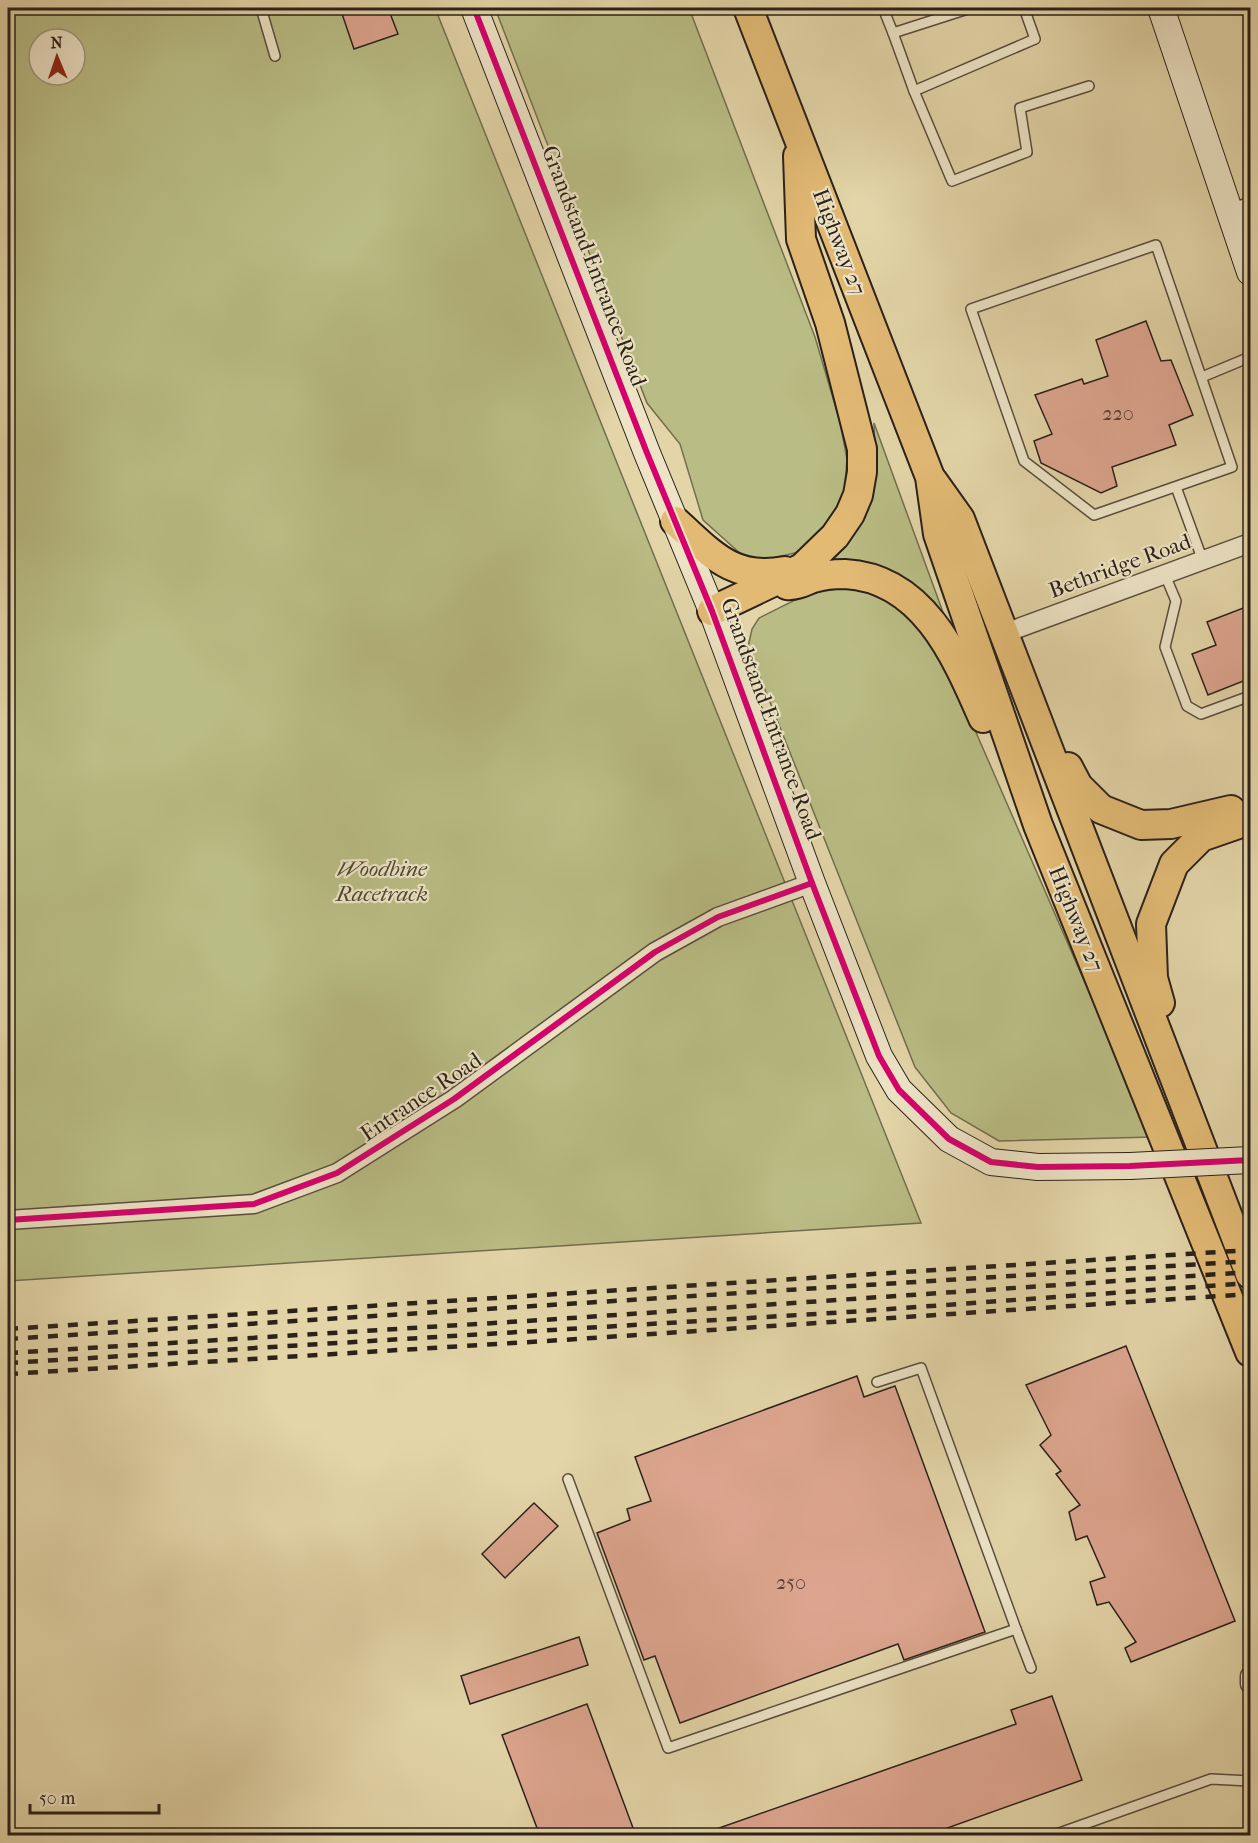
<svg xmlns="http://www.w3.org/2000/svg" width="1258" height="1843" viewBox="0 0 1258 1843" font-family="'IM FELL French Canon',serif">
  <rect width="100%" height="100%" fill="#e3d5a8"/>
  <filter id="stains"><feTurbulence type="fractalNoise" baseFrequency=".00333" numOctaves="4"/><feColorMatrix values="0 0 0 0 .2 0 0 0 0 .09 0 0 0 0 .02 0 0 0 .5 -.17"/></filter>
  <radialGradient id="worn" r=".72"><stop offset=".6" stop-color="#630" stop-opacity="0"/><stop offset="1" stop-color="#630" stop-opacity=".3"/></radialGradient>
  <g fill="#b9bc84" stroke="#726e4f" stroke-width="1.5" fill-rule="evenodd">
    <path d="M8 8H435L921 1223 8 1281ZM39 39H75V75H39Z"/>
    <path d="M495 8H689L815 337 840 422 847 459 844 495 823 531 799 552 765 560 742 555 703 520 680 444 647 403Z"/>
    <path d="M874 423 948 626 826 566 853 532 875 460Z"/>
    <path d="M861 584 913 611 948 668 1152 1137 999 1141 951 1113 915 1067 748 647 752 629 759 618 805 595Z"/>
  </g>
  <g fill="#dda58f" stroke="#2b211a" stroke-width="1.5">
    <path d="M340 8H388L398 34 354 49Z"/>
    <path d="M1146 321 1161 361 1171 360 1193 415 1169 425 1176 445 1112 467 1117 486 1101 493 1041 463 1034 441 1052 434 1035 395 1082 379 1084 384 1108 376 1096 340Z"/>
    <path d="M1251 605V678L1208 695 1192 654 1216 645 1207 622Z"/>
    <path d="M1126 1346 1235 1621 1131 1662 1125 1648 1136 1642 1109 1602 1097 1605 1090 1582 1105 1577 1087 1536 1076 1540 1069 1512 1080 1505 1056 1474 1061 1471 1040 1445 1051 1435 1026 1385Z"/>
    <path d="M857 1376 864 1397 895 1386 985 1632 904 1660 898 1644 680 1723 655 1656 644 1660 597 1533 630 1520 627 1509 651 1501 635 1457Z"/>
    <path d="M534 1503 558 1526 505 1578 482 1554Z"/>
    <path d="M579 1637 588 1665 470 1704 461 1676Z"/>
    <path d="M1052 1696 1082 1780 925 1836H706L705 1833 1016 1724 1011 1710Z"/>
    <path d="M587 1704 636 1836H540L502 1735Z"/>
  </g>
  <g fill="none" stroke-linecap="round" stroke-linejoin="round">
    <g stroke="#594e3e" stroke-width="12">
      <g id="lane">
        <path d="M261 8 275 56"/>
        <path d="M883 8 893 33 971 8"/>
        <path d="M893 33 914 91 952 181 1027 152 1020 108 1089 86"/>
        <path d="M914 91 1035 39 1024 8"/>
        <path d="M1230 209 1250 202"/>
        <path d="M1156 245 1232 467 1094 515 1024 461 971 309Z"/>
        <path d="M1202 377 1250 357"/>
        <path d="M1176 487 1203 561"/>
        <path d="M1165 575 1176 601 1165 647 1187 706 1201 714 1250 696"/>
        <path d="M568 1479 668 1748 1016 1629 921 1368 877 1382"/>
        <path d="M1016 1629 1031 1668"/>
        <path d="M1051 1836 1211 1779 1250 1781"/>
      </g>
    </g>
    <g stroke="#594e3e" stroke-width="21">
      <g id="street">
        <path d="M1005 633 1250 543"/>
        <path d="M8 1220 254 1204 337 1173 454 1099 655 952 718 917 812 883"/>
        <path d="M1250 1676V1684"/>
      </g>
    </g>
    <g stroke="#2b211a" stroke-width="28">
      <g id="secondary">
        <path d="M474 8 647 453 712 611 812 883 879 1056 899 1090 949 1139 991 1162 1038 1167 1130 1166"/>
        <path d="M1161 8 1250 272"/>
      </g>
    </g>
    <g stroke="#2b211a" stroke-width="32">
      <g id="primary">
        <path d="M748 8 930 477 938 534 1038 825 1250 1352"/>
        <path d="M933 481 960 519 1250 1274"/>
        <path d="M675 521C711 553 732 581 785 571"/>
        <path d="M787 585C796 586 805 581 813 578 823 575 835 574 845 574 923 578 956 656 983 718"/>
        <path d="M712 611 802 568 835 536 850 514 858 495 862 472V449L830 323 801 239 798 156"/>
        <path d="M1068 767 1078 786 1101 809 1141 825 1171 824 1231 810"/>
        <path d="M1160 1003 1153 978 1151 924 1174 864 1201 837 1250 820"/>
      </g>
    </g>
    <use href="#lane" stroke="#ede4c6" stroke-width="9"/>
    <use href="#street" stroke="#ede4c6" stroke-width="18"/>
    <use href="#secondary" stroke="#ede4c6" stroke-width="26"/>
    <use href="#primary" stroke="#e2ba74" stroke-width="28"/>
    <g stroke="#2b211a" stroke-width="4.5" stroke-dasharray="10 10" stroke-linecap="butt">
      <path d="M8 1329 1250 1250"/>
      <path d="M8 1339 1250 1261"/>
      <path d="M8 1353 542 1320 1250 1272"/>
      <path d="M8 1363 848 1312 1250 1283"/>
      <path d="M8 1374 562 1340 1250 1294"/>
    </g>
    <g stroke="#2b211a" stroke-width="28" stroke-linecap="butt">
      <path id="secondary-bridge" d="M1130 1166 1250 1160"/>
    </g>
    <use href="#secondary-bridge" stroke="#ede4c6" stroke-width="26"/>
    <g stroke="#ede4c6" stroke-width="10">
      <g id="cycleway">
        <path d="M474 8 647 453 712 611 812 883 879 1056 899 1090 949 1139 991 1162 1038 1167 1130 1166 1250 1160"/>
        <path d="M8 1220 254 1204 337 1173 454 1099 655 952 718 917 812 883"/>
      </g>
    </g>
    <use href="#cycleway" stroke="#d6006c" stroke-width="6"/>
  </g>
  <g text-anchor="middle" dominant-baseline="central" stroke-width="4.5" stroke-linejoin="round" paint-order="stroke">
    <g font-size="20" fill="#584237">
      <text x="1118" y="413">220</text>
      <text x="791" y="1582">250</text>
    </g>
    <g font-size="22" fill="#2b211a" stroke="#ede4c6">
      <text transform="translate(839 242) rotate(69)">Highway 27</text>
      <text transform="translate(594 266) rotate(69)">Grandstand Entrance Road</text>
      <text transform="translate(1120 566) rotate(-20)">Bethridge Road</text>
      <text transform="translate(771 719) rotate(70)">Grandstand Entrance Road</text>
      <text transform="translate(1076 919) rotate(68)">Highway 27</text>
      <text transform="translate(421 1097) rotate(-34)">Entrance Road</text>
    </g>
    <g font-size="22" font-style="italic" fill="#4e4834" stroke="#ede4c6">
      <text x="382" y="869">Woodbine<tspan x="382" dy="25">Racetrack</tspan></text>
    </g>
  </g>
  <rect width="1258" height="1843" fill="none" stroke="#e3d5a8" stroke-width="30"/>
  <rect x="9" y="9" width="1240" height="1825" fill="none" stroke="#2b211a" stroke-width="3"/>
  <rect x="15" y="15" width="1228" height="1813" fill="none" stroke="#2b211a" stroke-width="1.5"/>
  <g transform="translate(57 57) rotate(358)"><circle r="28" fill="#ede4c6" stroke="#9f9681" stroke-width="1.5"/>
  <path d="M0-4.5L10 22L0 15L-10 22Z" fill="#8f2418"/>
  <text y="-9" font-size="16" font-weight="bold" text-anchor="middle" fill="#2b211a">N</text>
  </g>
  <path d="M30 1804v9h129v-9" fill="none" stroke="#2b211a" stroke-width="3"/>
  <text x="39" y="1804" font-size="18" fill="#2b211a" stroke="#ede4c6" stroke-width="4.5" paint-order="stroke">50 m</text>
  <rect width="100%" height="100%" filter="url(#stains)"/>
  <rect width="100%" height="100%" fill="url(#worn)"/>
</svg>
